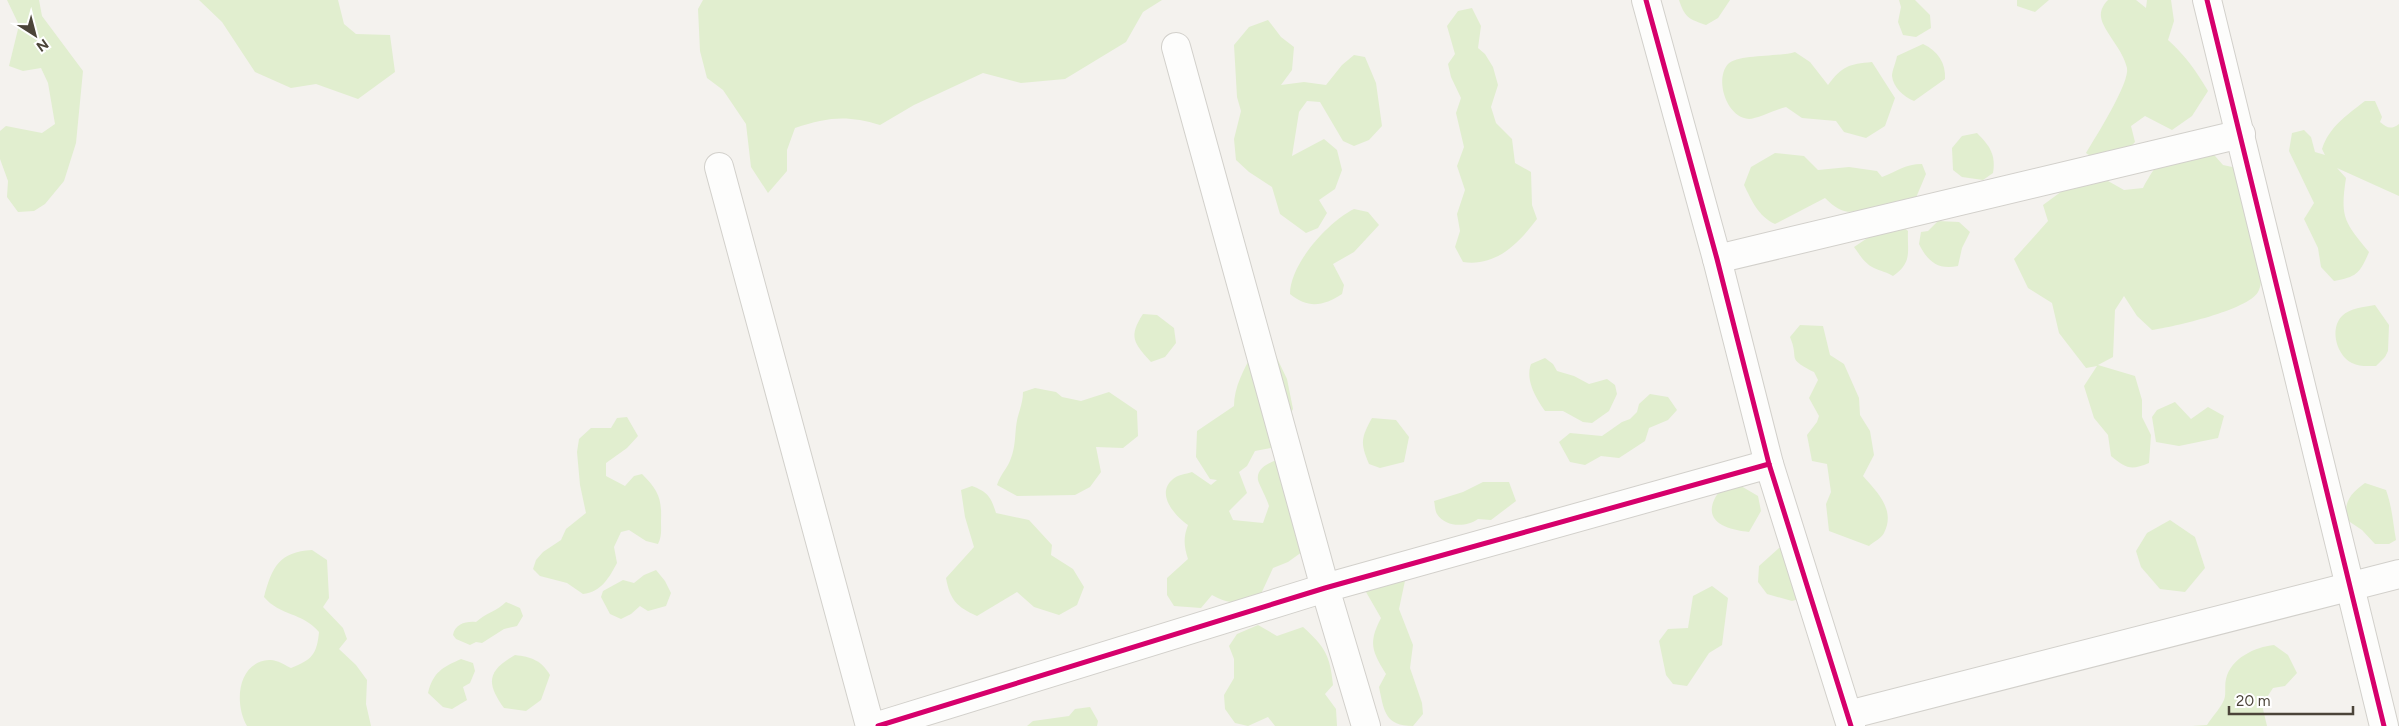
<svg xmlns="http://www.w3.org/2000/svg" width="2399" height="726" viewBox="0 0 2399 726" font-family="Figtree,sans-serif">
  <rect width="100%" height="100%" fill="#f4f2ee"/>
  <g fill="#e1eecf">
    <path d="M7 0H39L42 16 83 71 76 143 64 181 45 204 34 211 18 212 7 197 8 181 0 159V131L6 126 42 133 55 124 48 83 41 68 23 71 9 66 19 25Z"/>
    <path d="M199 0H338L344 24 356 34 390 35 395 72 358 99 316 84 291 88 255 72 222 22Z"/>
    <path d="M703 0H1162L1143 12 1126 42 1065 79 1021 83 983 73 914 105 880 125C847 115 828 117 795 128L787 150V171L768 193 751 167 746 124 723 90 707 78 700 51 698 9Z"/>
    <path d="M1679 0H1730L1718 18 1706 25C1689 19 1685 18 1679 0Z"/>
    <path d="M1899 0H1915L1930 15 1931 28 1916 37 1903 35 1898 22 1901 7Z"/>
    <path d="M2017 0H2049L2035 12 2017 6Z"/>
    <path d="M2108 0H2136L2146 8 2147 0H2171L2174 21 2168 40C2185 55 2197 72 2208 91L2192 116 2172 130 2145 116 2131 126 2135 142 2121 157 2104 165 2086 153C2095 138 2130 83 2127 68 2123 49 2103 31 2101 17 2100 10 2104 4 2108 0Z"/>
    <path d="M1472 8 1481 26 1478 48 1485 54 1493 67 1498 85 1491 107 1496 123 1512 139 1515 163 1531 172 1532 205 1537 219C1519 243 1496 267 1463 262L1455 247 1460 231 1457 214 1465 190 1457 166 1464 147 1456 113 1461 98 1451 77 1448 64 1455 54 1447 26 1458 11Z"/>
    <path d="M1268 20 1281 37 1294 47 1292 70 1281 85 1304 82 1326 85 1342 65 1354 55 1365 57 1376 83 1382 126 1369 140 1354 146 1343 141 1320 102 1307 101 1299 112 1292 156 1324 139 1337 150 1342 170 1335 189 1319 200 1327 213 1318 228 1306 233 1280 214 1272 187 1249 172 1236 160 1234 139 1241 111 1237 97 1234 45 1249 27Z"/>
    <path d="M1923 44C1938 51 1946 63 1945 79L1914 101C1904 97 1893 87 1892 76 1892 71 1896 62 1897 56Z"/>
    <path d="M1795 52 1810 62 1828 85C1842 66 1849 64 1872 62L1895 98 1885 126 1866 138 1844 132 1836 121 1802 118 1786 107C1777 109 1757 119 1749 119 1727 118 1714 80 1728 64 1738 54 1780 57 1795 52Z"/>
    <path d="M2365 101H2375L2382 117 2380 122C2387 128 2391 130 2399 124V196L2337 168 2346 178C2340 217 2344 222 2369 252 2360 273 2357 277 2334 281L2321 267 2318 248 2304 219 2314 203 2289 151 2292 133 2304 130 2311 137 2315 152 2325 155 2322 149C2329 127 2347 115 2365 101Z"/>
    <path d="M1977 133C1990 146 1996 155 1993 173L1983 180 1962 177 1953 170 1952 148 1962 136Z"/>
    <path d="M2208 148 2223 165 2251 171C2254 196 2269 273 2258 292 2248 310 2173 327 2152 330L2137 316 2124 296 2115 310 2113 357 2098 365 2135 376 2142 400V417L2151 435 2149 463C2130 471 2126 468 2111 456L2108 435 2094 418 2084 386 2097 366 2086 368 2059 333 2052 303 2028 288 2014 259 2048 221 2043 205 2073 183 2108 181 2124 190 2143 188C2164 150 2167 154 2208 148Z"/>
    <path d="M1775 153 1804 156 1818 170 1849 167 1877 171 1882 177C1898 171 1905 164 1922 164L1926 174 1915 200 1884 213 1869 208C1849 215 1840 213 1825 198L1775 224C1758 216 1752 201 1744 185L1751 167Z"/>
    <path d="M1354 209 1368 212 1379 225 1354 252 1333 264 1344 285 1342 294C1324 306 1308 309 1290 294 1290 264 1328 222 1354 209Z"/>
    <path d="M1938 221 1959 222 1970 232 1962 248 1958 266C1938 270 1928 262 1919 244L1921 232 1928 231Z"/>
    <path d="M1898 223 1908 231C1907 252 1913 262 1893 276 1887 272 1880 271 1874 268 1865 264 1859 254 1854 247L1869 237V235Z"/>
    <path d="M2375 305 2389 325 2388 351 2385 357 2376 366C2368 366 2359 367 2352 363 2337 356 2329 329 2342 316 2350 308 2364 307 2375 305Z"/>
    <path d="M1143 314 1157 315 1174 328 1176 343 1165 357 1151 362C1134 343 1128 337 1143 314Z"/>
    <path d="M1800 325 1823 326 1830 355 1844 364 1859 398 1860 415 1870 431 1874 455 1863 476C1877 492 1896 510 1884 533 1882 538 1873 542 1869 546L1829 531 1826 504 1831 492 1827 464 1812 461 1807 435 1817 422 1819 416 1809 398 1818 380 1814 372C1785 357 1800 361 1790 337Z"/>
    <path d="M1253 353 1275 354 1287 379 1293 409 1282 429 1276 447 1255 451 1247 466 1239 472 1247 493 1229 511 1233 520 1263 523 1269 506C1268 501 1258 482 1258 480 1255 462 1285 458 1296 456L1320 539 1288 562 1273 568 1260 596C1241 603 1231 606 1212 595L1201 608 1174 606 1167 595V578L1188 559C1184 546 1183 538 1188 525 1175 516 1155 494 1173 479 1177 475 1186 474 1192 472L1211 485 1217 480 1210 479 1196 457 1197 431 1234 406C1234 387 1244 369 1253 353Z"/>
    <path d="M1545 358 1553 364 1557 371 1574 376 1589 384 1607 379 1615 385 1617 394 1609 411 1592 423 1583 422 1563 411H1545C1536 398 1525 380 1531 364Z"/>
    <path d="M1035 388 1056 392 1062 397 1081 401 1109 392 1137 411 1138 436 1123 448 1096 447 1101 472 1090 487 1075 495 1017 496 997 485C1001 473 1008 468 1011 458 1015 448 1015 437 1016 427 1017 415 1023 405 1023 392Z"/>
    <path d="M1650 394 1668 397 1677 410 1668 420 1649 428 1645 441 1619 458 1601 456 1585 465 1570 462 1559 442 1570 433 1602 436 1622 422 1630 419 1637 412 1639 404Z"/>
    <path d="M2175 402 2191 419 2208 407 2224 416 2218 438 2179 446 2156 442 2152 417 2157 410Z"/>
    <path d="M627 417 638 436 627 448 606 463V476L625 486 634 476 642 474C658 490 662 498 661 521 661 530 662 536 658 544L646 541 629 530 621 532 614 547 617 563C609 578 601 592 583 594L567 583 540 576 533 569 536 560 543 552 561 540 566 529 586 513 580 485 577 452 579 439 591 428H611L617 418Z"/>
    <path d="M1372 418 1396 420 1409 437 1404 462 1380 468 1369 464C1360 443 1361 438 1372 418Z"/>
    <path d="M1483 482H1509L1516 501 1491 520 1478 519C1467 527 1446 528 1437 514 1435 511 1435 505 1434 501L1463 492Z"/>
    <path d="M1729 483 1741 486 1758 496 1761 511 1749 532C1731 530 1702 524 1715 498 1718 492 1725 487 1729 483Z"/>
    <path d="M2365 483 2386 490C2392 506 2393 523 2396 540L2389 544H2375L2362 530 2347 520C2343 502 2351 493 2365 483Z"/>
    <path d="M972 486C988 492 991 497 996 513L1029 520 1052 545 1051 555 1073 569 1084 587 1077 605 1059 615 1034 607 1017 592 977 616C957 607 950 600 946 578L974 547 965 517 961 490Z"/>
    <path d="M2170 520 2195 537 2205 568 2185 592 2160 589 2141 567 2136 551 2147 533Z"/>
    <path d="M1803 547 1806 597 1792 601 1767 594 1758 582 1759 566 1779 548Z"/>
    <path d="M312 550 327 560 329 598 323 607 343 628 347 639 339 649 356 665 367 680 366 704 371 726H247C234 704 237 662 269 660 276 659 285 665 291 668 312 660 317 654 319 632 302 612 280 616 264 597 272 567 279 552 312 550Z"/>
    <path d="M656 570 665 581 671 593 666 606 648 611 640 606 631 614 621 619 610 614 601 597 603 591 623 580 634 583 644 575Z"/>
    <path d="M1406 576 1399 609 1413 645 1410 668 1422 703 1423 714 1413 726C1385 726 1384 711 1379 687L1386 674C1372 651 1368 643 1381 618L1362 585Z"/>
    <path d="M1712 586 1728 598 1722 645 1709 653 1687 686 1673 684 1666 675 1659 641 1668 629 1688 628 1693 596Z"/>
    <path d="M506 602 520 608 523 616 517 626 504 629 482 643 476 642 470 645 456 639 453 635C455 624 466 621 476 622 486 613 497 611 506 602Z"/>
    <path d="M1258 625 1277 636 1303 627C1325 647 1330 655 1333 685L1325 694 1336 709 1337 726H1275L1268 717 1248 726 1235 723 1225 709 1224 695 1234 678V659L1229 646 1237 634Z"/>
    <path d="M2274 645 2288 655 2297 673 2285 686 2273 688 2262 705 2267 726H2192L2207 725C2212 717 2219 710 2223 702 2227 696 2224 687 2226 679 2231 658 2255 647 2274 645Z"/>
    <path d="M515 655C531 657 541 660 550 675L541 700 526 711 504 708C486 683 487 671 515 655Z"/>
    <path d="M461 659 473 663 475 671 470 683 463 687 467 700 452 709 443 707 428 693C433 672 443 667 461 659Z"/>
    <path d="M1090 707 1098 721 1097 726H1027L1033 721 1069 716 1075 709Z"/>
  </g>
  <g fill="none" stroke-linecap="round" stroke-linejoin="round">
    <g stroke="#d2d0cb" stroke-width="30">
      <g id="street">
        <path d="M1646 0 1717 259 1769 464 1851 726"/>
        <path d="M2207 0 2384 726"/>
        <path d="M1176 47 1325 588 1366 726"/>
        <path d="M719 167 870 726"/>
        <path d="M1717 259 2241 134"/>
        <path d="M1848 715 2399 574"/>
        <path d="M878 726 1325 588 1769 464"/>
      </g>
    </g>
    <use href="#street" stroke="#fdfdfc" stroke-width="28"/>
    <g stroke="#fff" stroke-width="8">
      <g id="cycleway">
        <path d="M1646 0 1717 259 1769 464 1851 726"/>
        <path d="M2207 0 2384 726"/>
        <path d="M878 726 1325 588 1769 464"/>
      </g>
    </g>
    <use href="#cycleway" stroke="#d6006c" stroke-width="5"/>
  </g>
  <g transform="translate(35 35) rotate(144)" stroke="#ffffff" stroke-width="4" paint-order="stroke">
  <path d="M0-4L9 19L0 12L-9 19Z" fill="#4b4439"/>
  <text y="-8" font-size="14" font-weight="bold" text-anchor="middle" fill="#4b4439">N</text>
  </g>
  <path d="M2229 706v8h124v-8" fill="none" stroke="#4b4439" stroke-width="2.5"/>
  <text x="2236" y="706" font-size="15" fill="#4b4439" stroke="#ffffff" stroke-width="4" paint-order="stroke">20 m</text>
</svg>
